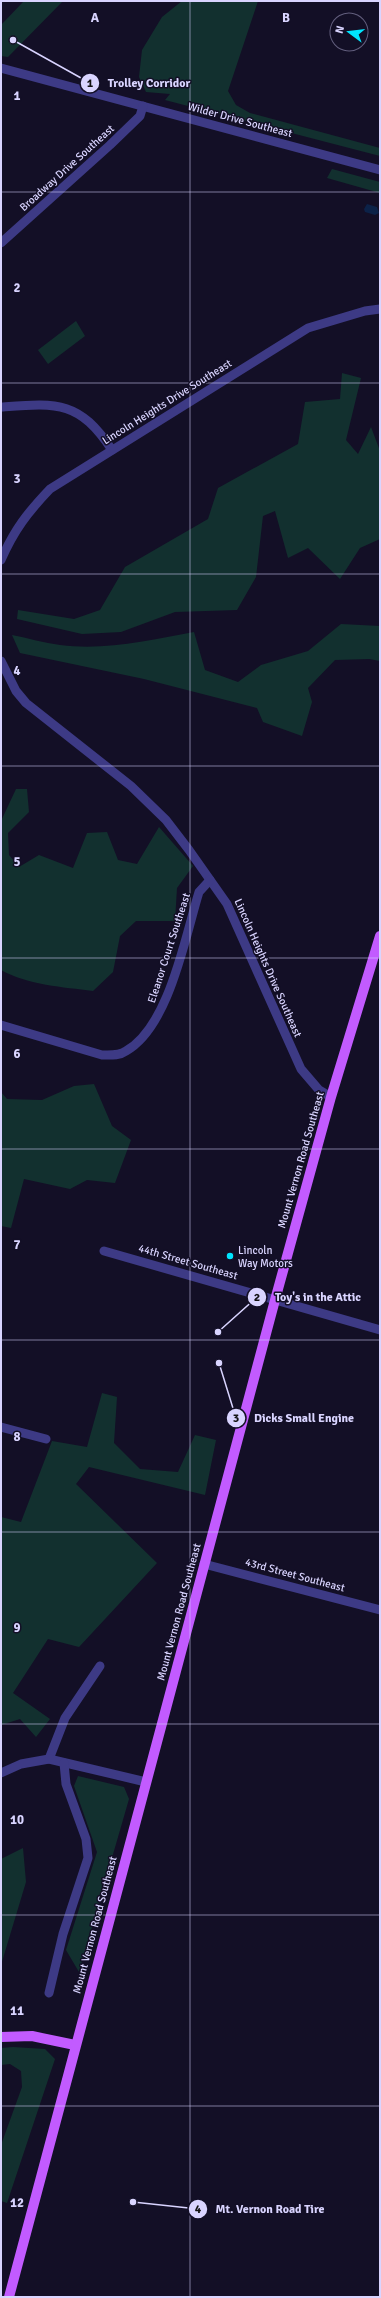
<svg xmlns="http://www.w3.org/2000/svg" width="381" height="2298" viewBox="0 0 381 2298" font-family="Signika,sans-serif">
  <rect width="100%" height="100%" fill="#130f26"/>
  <g fill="#12302f">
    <path d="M24 1H63L8 57 1 56V25Z"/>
    <path d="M182 1H258L228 91 236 105 250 113 380 148V156L165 100 170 94 146 92 139 77 142 50 162 17Z"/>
    <path d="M332 169 380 182V193L327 178Z"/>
    <path d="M76 321 85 336 48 364 38 350Z"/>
    <path d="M342 373 361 378 346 440 358 454 371 427 380 451V539L360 548 340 579 308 548 288 558 275 511 263 516 256 577 237 610 175 612 121 632 82 634 17 619 18 610 74 619 100 610 125 567 208 519 218 488 298 444 305 402 340 399Z"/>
    <path d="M341 624 380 626V661L369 659 335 660 308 688 312 702 302 736 263 722 257 708 144 679 20 653 12 635C28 638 44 643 60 645 105 651 150 640 194 632L205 670 238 682 261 665 308 651Z"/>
    <path d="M16 789H27L29 812 8 833 9 855 19 867 39 855 73 868 87 833 107 832 118 860 137 864 159 827 193 866 177 888 175 921H136L120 936 113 972 93 991C63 987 28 985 1 970V821Z"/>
    <path d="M94 1084 112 1126 131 1140 115 1183 87 1180 70 1189 24 1179 11 1228 1 1226V1092L7 1099 42 1100 74 1086Z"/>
    <path d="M102 1393 117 1397 114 1443 140 1469 178 1472 195 1435 216 1440 205 1495 89 1467 76 1484 157 1563 79 1647 48 1639 13 1693 50 1719 36 1737 20 1719 1 1725V1517L21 1522 52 1441 87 1447Z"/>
    <path d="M78 1776 124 1787 129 1799 79 1972 66 1950 97 1852 74 1786Z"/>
    <path d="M23 1848 26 1882 1 1965V1859Z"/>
    <path d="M13 2047 45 2049 55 2059 7 2203 1 2201V2145L22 2087 21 2071 10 2064 1 2065V2048Z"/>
  </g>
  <path fill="#0c2248" d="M367 204 377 207 379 213 375 215 365 212 364 209Z"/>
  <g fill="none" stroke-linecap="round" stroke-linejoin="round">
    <g stroke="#3d3a85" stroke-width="9">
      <path d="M1 68 380 170"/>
      <path d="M1 243 110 145 140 116 143 106"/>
      <path d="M1 407C57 403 79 400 112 450"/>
      <path d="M1 560C14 530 28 512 50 489L308 328 365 311 380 309"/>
      <path d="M1 661 16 691 26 703 131 786 166 820 189 850 227 904 301 1069 319 1090 331 1097"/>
      <path d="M1 1025 102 1055C110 1055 119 1056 126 1051 169 1027 185 937 199 892L210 880"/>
      <path d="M104 1251 380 1330"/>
      <path d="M1 1427 46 1439"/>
      <path d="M204 1564 380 1610"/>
      <path d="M49 1759 65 1718 100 1666"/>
      <path d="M1 1773 21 1764 49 1759 146 1782"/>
      <path d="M49 1993 63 1934 88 1858 86 1839 66 1784 64 1763"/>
    </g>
    <g stroke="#c25bff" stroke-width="10">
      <path d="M1 2037 32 2036 75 2045"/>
      <path d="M9 2297 275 1300 331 1097 380 936"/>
    </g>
  </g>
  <path fill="none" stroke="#d9d4ff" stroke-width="1" stroke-opacity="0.55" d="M190 1V2297M1 192H380M1 383H380M1 574H380M1 766H380M1 958H380M1 1149H380M1 1340H380M1 1532H380M1 1724H380M1 1915H380M1 2106H380"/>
  <circle fill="#00e5ff" stroke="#130f26" stroke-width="1.5" cx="230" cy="1256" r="4"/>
  <g text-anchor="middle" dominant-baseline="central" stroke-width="3" stroke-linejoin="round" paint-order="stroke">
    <g font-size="11" fill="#d9d4ff" stroke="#130f26">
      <text transform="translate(240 120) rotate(15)">Wilder Drive Southeast</text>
      <text transform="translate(67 168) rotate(-42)">Broadway Drive Southeast</text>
      <text transform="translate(167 402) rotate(-32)">Lincoln Heights Drive Southeast</text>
      <text transform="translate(169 948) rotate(-72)">Eleanor Court Southeast</text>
      <text transform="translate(268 968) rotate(66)">Lincoln Heights Drive Southeast</text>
      <text transform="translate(301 1160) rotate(-74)">Mount Vernon Road Southeast</text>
      <text transform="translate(188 1262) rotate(16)">44th Street Southeast</text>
      <text transform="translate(295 1575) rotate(15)">43rd Street Southeast</text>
      <text transform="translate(179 1612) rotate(-75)">Mount Vernon Road Southeast</text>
      <text transform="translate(95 1925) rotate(-75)">Mount Vernon Road Southeast</text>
    </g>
    <g font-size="11" fill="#d9d4ff" stroke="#130f26" text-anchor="start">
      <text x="238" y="1250">Lincoln<tspan x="238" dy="13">Way Motors</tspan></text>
    </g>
  </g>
  <g font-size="13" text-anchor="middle" font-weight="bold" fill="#d9d4ff" stroke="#130f26" stroke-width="3" stroke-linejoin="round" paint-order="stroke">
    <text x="95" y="22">A</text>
    <text x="286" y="22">B</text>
    <text x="17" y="100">1</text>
    <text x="17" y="292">2</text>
    <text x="17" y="483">3</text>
    <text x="17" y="675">4</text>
    <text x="17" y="866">5</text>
    <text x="17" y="1058">6</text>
    <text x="17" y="1249">7</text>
    <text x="17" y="1441">8</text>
    <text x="17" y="1632">9</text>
    <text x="17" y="1824">10</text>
    <text x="17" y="2015">11</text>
    <text x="17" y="2207">12</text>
  </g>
  <path fill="none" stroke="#d9d4ff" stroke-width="1.5" d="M13 40L90 83M218 1332L257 1297M219 1363L236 1418M133 2202L198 2209"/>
  <g fill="#d9d4ff" stroke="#130f26" stroke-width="1.5">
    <circle cx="13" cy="40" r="4"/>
    <circle cx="218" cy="1332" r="4"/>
    <circle cx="219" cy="1363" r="4"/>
    <circle cx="133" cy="2202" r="4"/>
    <circle cx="90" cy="83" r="10"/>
    <circle cx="257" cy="1297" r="10"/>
    <circle cx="236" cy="1418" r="10"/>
    <circle cx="198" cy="2209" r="10"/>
  </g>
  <g font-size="12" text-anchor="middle" font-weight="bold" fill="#111">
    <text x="90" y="87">1</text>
    <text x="257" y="1301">2</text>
    <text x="236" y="1422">3</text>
    <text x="198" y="2213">4</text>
  </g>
  <g font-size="12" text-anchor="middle" font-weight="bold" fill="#d9d4ff" stroke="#130f26" stroke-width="3" stroke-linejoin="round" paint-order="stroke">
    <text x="149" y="87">Trolley Corridor</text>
    <text x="318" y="1301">Toy's in the Attic</text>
    <text x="304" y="1422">Dicks Small Engine</text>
    <text x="270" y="2213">Mt. Vernon Road Tire</text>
  </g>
  <rect width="381" height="2298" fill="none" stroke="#d9d4ff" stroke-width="4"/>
  <g transform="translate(349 32) rotate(285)"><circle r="19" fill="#130f26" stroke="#625e7d"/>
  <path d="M0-3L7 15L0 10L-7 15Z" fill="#00e5ff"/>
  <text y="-6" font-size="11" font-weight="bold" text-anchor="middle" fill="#d9d4ff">N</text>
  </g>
</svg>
